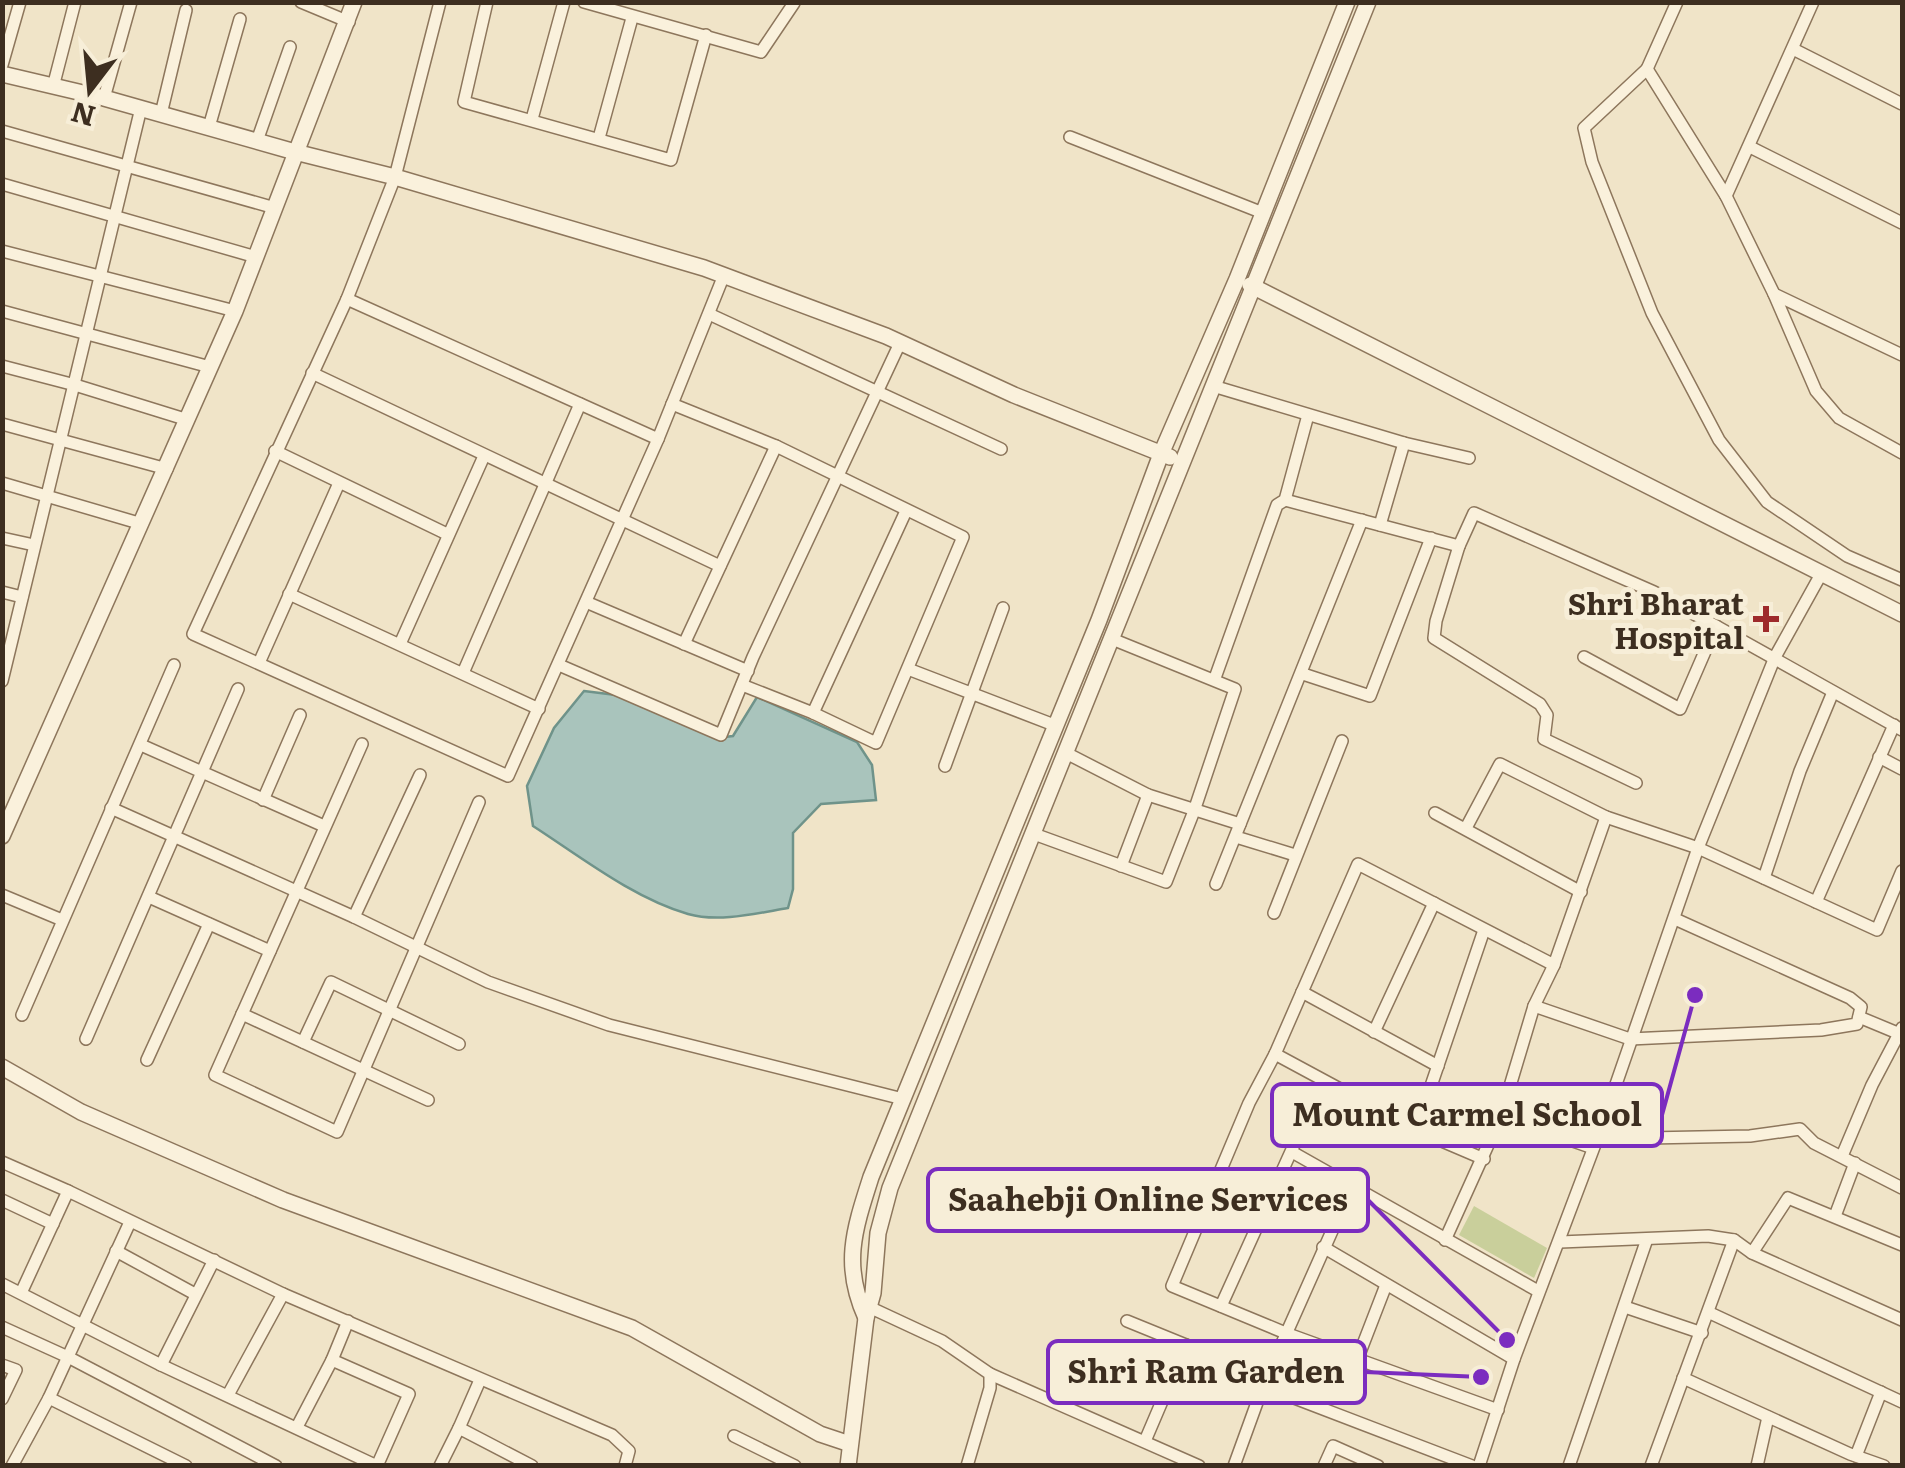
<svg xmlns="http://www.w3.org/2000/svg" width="1905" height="1468" viewBox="0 0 1905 1468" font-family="Literata,serif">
  <rect width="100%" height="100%" fill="#f0e4c8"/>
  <path fill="#c9cf9b" d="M1474 1206 1547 1248 1534 1278 1459 1235Z"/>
  <path fill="#a9c4bc" stroke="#6f938a" stroke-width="2.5" d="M584 691 624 696 716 738 733 736 757 697 857 742 872 765 876 800 821 804 793 833V889L788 908C758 913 719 923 688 914 633 898 581 857 533 826L527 786 554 728Z"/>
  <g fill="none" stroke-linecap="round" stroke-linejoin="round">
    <g stroke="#8d765c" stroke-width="14">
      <g id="minor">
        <path d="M301 2 349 22"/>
        <path d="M440 2 395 177 347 299 193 634 508 776 658 439 724 275"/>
        <path d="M487 2 464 102 671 160 706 35"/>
        <path d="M584 2 761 52 794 3"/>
        <path d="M1677 2 1647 69 1584 128 1592 162 1652 313 1719 440 1767 502 1847 556 1902 580"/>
        <path d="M1793 49 1902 104"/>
        <path d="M2 65 20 2"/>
        <path d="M1647 69 1726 196 1774 294 1816 391 1839 418 1902 453"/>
        <path d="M53 87 75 2"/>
        <path d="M104 98 131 2"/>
        <path d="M161 114 186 10"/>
        <path d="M532 119 564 2"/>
        <path d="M209 127 240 19"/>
        <path d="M2 131 275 208"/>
        <path d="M1070 137 1263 213"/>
        <path d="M599 138 632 18"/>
        <path d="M257 141 290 47"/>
        <path d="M1750 147 1902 223"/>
        <path d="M2 184 256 257"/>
        <path d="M1726 196 1813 2"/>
        <path d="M2 251 235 311"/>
        <path d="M1774 294 1902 355"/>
        <path d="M347 299 658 439"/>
        <path d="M2 311 210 367"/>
        <path d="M709 314 1001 449"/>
        <path d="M2 366 75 385 188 420"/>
        <path d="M312 373 720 566"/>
        <path d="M1213 386 1404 443 1469 458"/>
        <path d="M672 404 776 446 963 537 876 743 813 713 742 685"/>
        <path d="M2 424 167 469"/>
        <path d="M275 451 447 534"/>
        <path d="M2 483 142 524"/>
        <path d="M1285 500 1459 546 1474 513 1654 592 1716 626 1680 709 1584 657"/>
        <path d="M1380 525 1404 443"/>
        <path d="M2 538 34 545"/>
        <path d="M1459 546 1436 621 1434 638 1540 704 1547 715 1544 739 1636 783"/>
        <path d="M2 592 22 597"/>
        <path d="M289 594 539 709"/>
        <path d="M586 602 748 671"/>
        <path d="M1716 626 1902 730"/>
        <path d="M400 644 484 456"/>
        <path d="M684 644 776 446"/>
        <path d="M259 663 339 483"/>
        <path d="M559 665 721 735 753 657 900 343"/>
        <path d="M908 669 1054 725"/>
        <path d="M463 673 580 404"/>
        <path d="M1303 674 1370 696 1431 538"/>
        <path d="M1215 678 1277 505 1285 500 1308 415"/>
        <path d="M2 681 141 108"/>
        <path d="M813 713 906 511"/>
        <path d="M362 744 215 1075 337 1132 479 802"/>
        <path d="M141 745 324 826"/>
        <path d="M1066 753 1148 795 1240 824"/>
        <path d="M1879 757 1902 769"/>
        <path d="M945 766 1003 608"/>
        <path d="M263 800 300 715"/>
        <path d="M111 808 354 917 488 982 609 1025 903 1099"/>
        <path d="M1435 813 1581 892"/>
        <path d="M1466 828 1500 764 1606 817 1698 848 1877 930 1902 871"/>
        <path d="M1034 834 1166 882 1194 811 1235 689 1112 639"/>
        <path d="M1236 837 1295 855"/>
        <path d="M1121 866 1148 795"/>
        <path d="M1764 878 1800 771 1833 692"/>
        <path d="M1216 884 1362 520"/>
        <path d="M2 895 62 920"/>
        <path d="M149 897 270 951"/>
        <path d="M1816 902 1894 725"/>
        <path d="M1274 913 1342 741"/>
        <path d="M354 917 420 775"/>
        <path d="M1302 992 1438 1066"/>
        <path d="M1534 1006 1630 1039 1821 1030 1857 1024 1861 1007 1850 998 1675 919"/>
        <path d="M242 1014 428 1100"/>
        <path d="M22 1015 174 665"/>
        <path d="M1859 1017 1900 1034"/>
        <path d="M1374 1032 1434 903"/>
        <path d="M86 1039 238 689"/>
        <path d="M303 1042 331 982 459 1044"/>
        <path d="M1275 1054 1416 1130 1484 1159"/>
        <path d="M147 1060 209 924"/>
        <path d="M1501 1116 1593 1148"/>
        <path d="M1416 1130 1484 930"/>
        <path d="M1597 1139 1750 1136 1800 1129 1814 1143 1902 1188"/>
        <path d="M1292 1152 1538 1291"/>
        <path d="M1842 1156 1872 1085 1902 1028"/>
        <path d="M2 1162 68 1191"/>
        <path d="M2 1200 53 1224"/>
        <path d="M1835 1216 1855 1163"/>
        <path d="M1445 1240 1501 1116 1534 1006 1554 965 1606 817"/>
        <path d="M1734 1240 1752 1253 1902 1320"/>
        <path d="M1560 1242 1708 1236 1734 1240 1651 1466"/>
        <path d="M1323 1247 1514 1359"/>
        <path d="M116 1251 195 1294"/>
        <path d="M1752 1253 1788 1198 1902 1245"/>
        <path d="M2 1284 161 1365 377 1466"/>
        <path d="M21 1293 68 1191 283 1294 228 1395"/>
        <path d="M283 1294 612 1435 629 1451 625 1466"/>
        <path d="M1221 1306 1323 1081"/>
        <path d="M869 1307 942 1341 990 1374V1388L967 1466"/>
        <path d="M1625 1307 1702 1333"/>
        <path d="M1710 1313 1902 1402"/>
        <path d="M1127 1321 1186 1345 1263 1386 1472 1466"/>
        <path d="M2 1327 68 1357 276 1466"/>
        <path d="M332 1360 348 1321"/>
        <path d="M1357 1360 1386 1285"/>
        <path d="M2 1365 16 1370 2 1399"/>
        <path d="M161 1365 214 1260"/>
        <path d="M990 1374 1199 1466"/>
        <path d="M1683 1378 1850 1454 1884 1466"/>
        <path d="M49 1398 186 1466"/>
        <path d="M1498 1410 1288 1334 1172 1286 1249 1103 1275 1054 1358 864 1554 965"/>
        <path d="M297 1427 332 1360 409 1394 377 1466"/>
        <path d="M459 1428 480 1380"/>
        <path d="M734 1436 795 1466"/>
        <path d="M1145 1441 1186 1345"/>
        <path d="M1856 1456 1881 1392"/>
        <path d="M12 1466 49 1398 130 1222"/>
        <path d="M440 1466 459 1428 532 1466"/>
        <path d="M1234 1466 1263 1386 1352 1186"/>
        <path d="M1324 1466 1333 1446 1378 1466"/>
        <path d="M1479 1466 1514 1359 1597 1139 1698 848 1775 657 1820 576"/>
        <path d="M1569 1466 1647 1239"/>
        <path d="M1757 1466 1768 1417"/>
      </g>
    </g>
    <g stroke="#8d765c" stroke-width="18">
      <g id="tertiary">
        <path d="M2 74 104 98 295 152 395 177 704 268 886 336 1014 395 1170 457"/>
        <path d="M1250 285 1902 614"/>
        <path d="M2 836 235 311 354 2"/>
        <path d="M2 1067 81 1112 283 1200 632 1328 820 1434 850 1444"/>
        <path d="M866 1318C842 1265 854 1230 871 1177L1099 620 1161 454 1237 279 1347 2"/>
        <path d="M848 1466 866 1318 873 1293 878 1233 890 1188 1368 2"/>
      </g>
    </g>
    <use href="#minor" stroke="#faf1dc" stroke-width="11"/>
    <use href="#tertiary" stroke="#faf1dc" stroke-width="15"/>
  </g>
  <path fill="#9e2a2b" stroke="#f7eed8" stroke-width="4" d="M1761 604h10v10h10v10h-10v10h-10v-10h-10v-10h10z"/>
  <g text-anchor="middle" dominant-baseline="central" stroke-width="10" stroke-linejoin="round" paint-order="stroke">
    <g font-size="30" font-weight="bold" fill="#3d2e20" stroke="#f7eed8" text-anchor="end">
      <text x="1744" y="602">Shri Bharat<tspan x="1744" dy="34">Hospital</tspan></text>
    </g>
  </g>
  <path fill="none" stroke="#7b2cbf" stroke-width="4" d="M1695 995L1662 1115M1507 1340L1368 1200M1481 1377L1365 1372"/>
  <g fill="#7b2cbf" stroke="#f7eed8" stroke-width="4">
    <circle cx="1695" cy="995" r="10"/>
    <circle cx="1507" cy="1340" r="10"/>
    <circle cx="1481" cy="1377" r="10"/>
  </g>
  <g fill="#f7eed8" stroke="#7b2cbf" stroke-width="4">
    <rect x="1272" y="1084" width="390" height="62" rx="10"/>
    <rect x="928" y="1169" width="440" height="62" rx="10"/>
    <rect x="1048" y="1341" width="317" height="62" rx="10"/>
  </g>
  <g font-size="32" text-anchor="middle" font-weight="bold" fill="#3d2e20">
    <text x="1467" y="1126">Mount Carmel School</text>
    <text x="1148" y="1211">Saahebji Online Services</text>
    <text x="1206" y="1383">Shri Ram Garden</text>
  </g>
  <rect width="1905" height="1468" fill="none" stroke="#3d2e20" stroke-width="10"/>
  <g transform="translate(90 90) rotate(196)" stroke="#f7eed8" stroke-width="8" paint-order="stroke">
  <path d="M0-8L18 38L0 25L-18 38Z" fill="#3d2e20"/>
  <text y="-15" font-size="28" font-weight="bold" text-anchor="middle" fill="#3d2e20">N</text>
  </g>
</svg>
